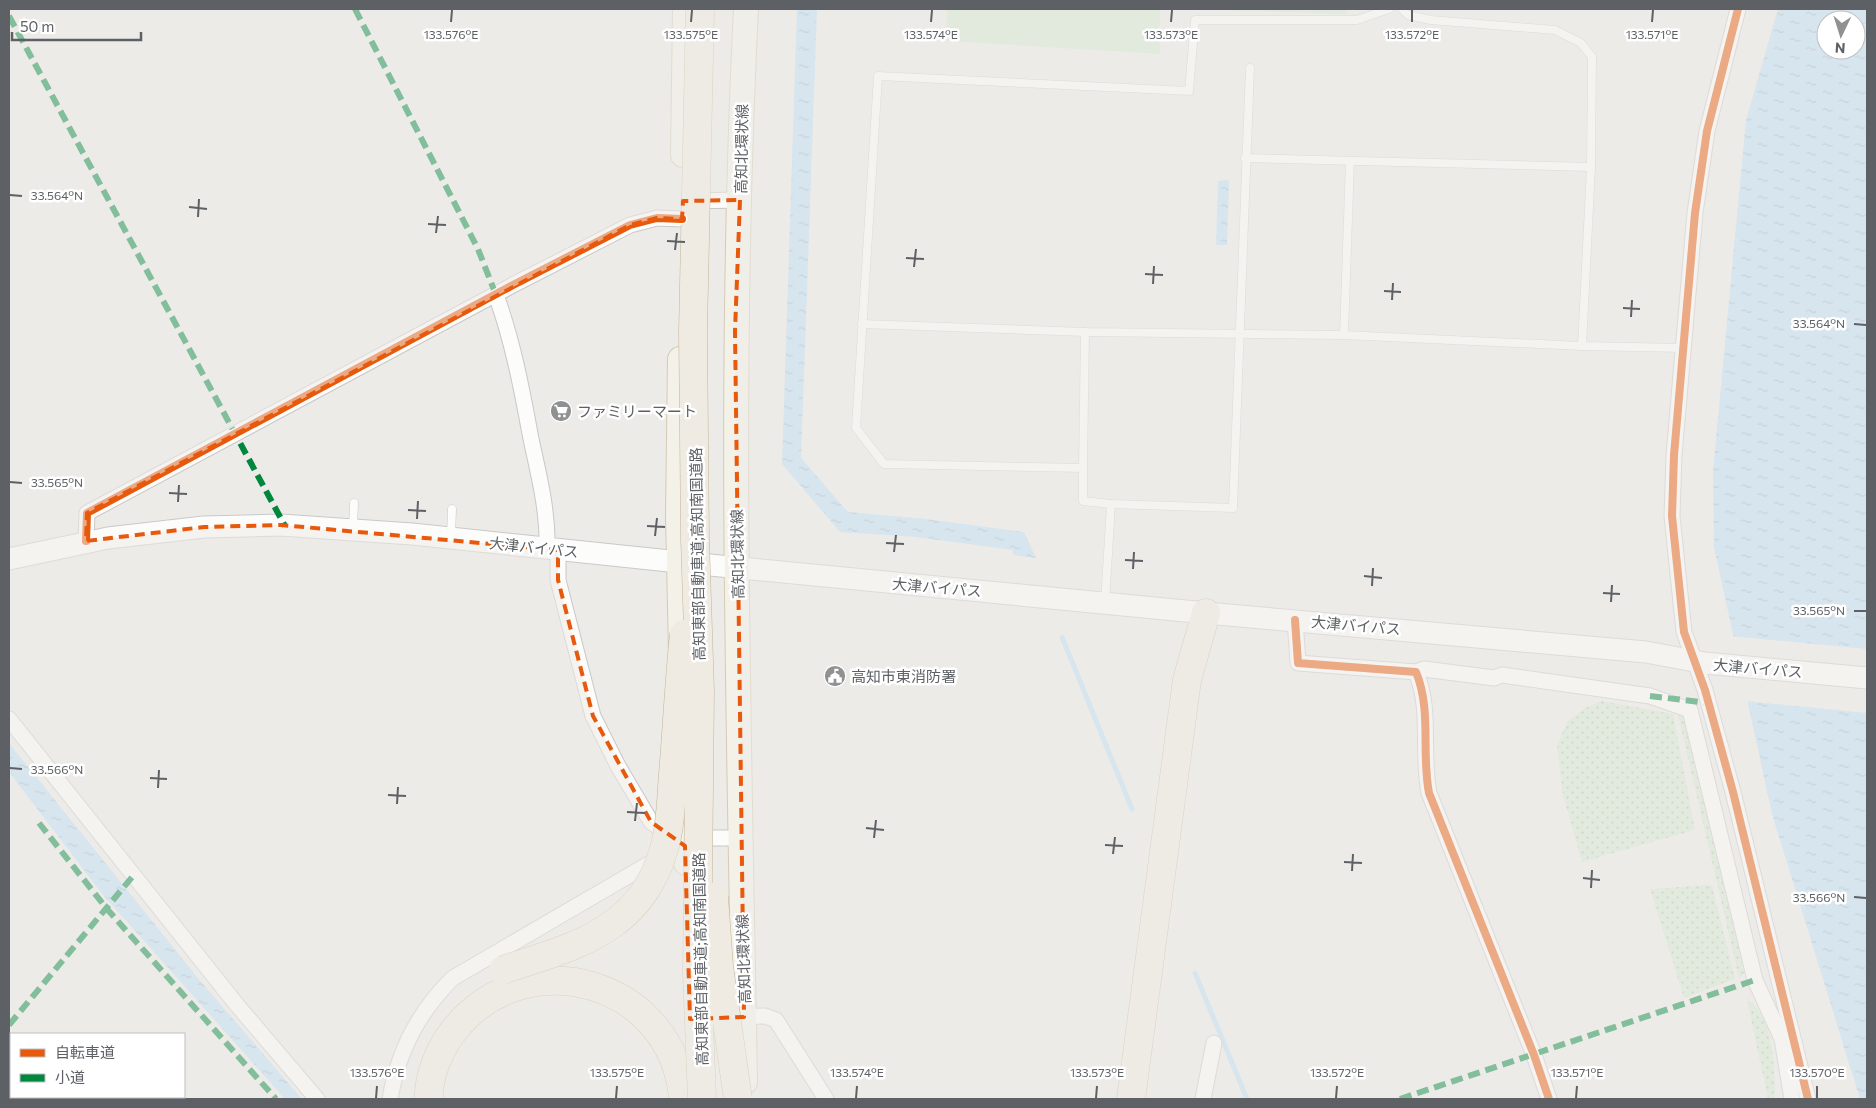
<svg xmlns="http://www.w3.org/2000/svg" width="1876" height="1108" viewBox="0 0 1876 1108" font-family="Commissioner,'Noto Sans JP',sans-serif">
  <defs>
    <pattern id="grass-dots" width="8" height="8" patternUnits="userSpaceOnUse" patternTransform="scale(1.25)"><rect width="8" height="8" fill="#d6e8d3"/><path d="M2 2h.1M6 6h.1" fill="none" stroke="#b1bfaf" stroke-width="1.8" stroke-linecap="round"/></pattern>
    <pattern id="water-ripples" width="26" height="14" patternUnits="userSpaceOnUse" patternTransform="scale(1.25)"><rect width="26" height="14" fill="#bcdef6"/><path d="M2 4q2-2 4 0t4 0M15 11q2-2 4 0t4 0" fill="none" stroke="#9cb7cb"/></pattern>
  </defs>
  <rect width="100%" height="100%" fill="#edebe7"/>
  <g fill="url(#grass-dots)">
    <path d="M1602 701 1673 714 1695 830 1582 862 1563 796 1557 745 1567 722 1585 708Z"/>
    <path d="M1678 715H1684L1730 901 1744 973 1739 978Z"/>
    <path d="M1709 885 1712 886 1735 979 1684 998 1650 889Z"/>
    <path d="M1747 1000C1774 1012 1775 1074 1775 1099H1768Z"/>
  </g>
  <g fill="#d6e8d3">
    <path d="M947 9H1160V54L946 41Z"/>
    <path d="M1183 9H1350L1345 14Z"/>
  </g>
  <g fill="url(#water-ripples)" fill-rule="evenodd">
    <path d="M797 9H817L801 458 848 512 926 519 1024 532 1036 558 1013 555V550L916 537 840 532 782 464Z"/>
    <path d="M1778 9H1867V1099H1860L1772 814 1714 547 1713 471 1746 120ZM1826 20H1856V50H1826Z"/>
    <path d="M1229 180 1227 245H1216L1218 181Z"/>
    <path d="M9 743 197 977 302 1099H285L103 895 9 772Z"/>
  </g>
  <path fill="#edebe7" d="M1730 636 1867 649V713L1745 701Z"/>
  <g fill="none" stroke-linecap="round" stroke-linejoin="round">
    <g stroke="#bcdef6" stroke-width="5">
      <path d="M1062 637 1132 809"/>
      <path d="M1195 973 1247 1099"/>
    </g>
    <g stroke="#c8c8c8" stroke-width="9">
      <g id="lane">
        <path d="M1402 9 1408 15 1431 20 1555 30 1581 43 1592 57 1591 167 1582 346"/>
        <path d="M1245 158 1591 167"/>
        <path d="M862 324 1085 332 1344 335 1582 346 1682 348"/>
        <path d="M1085 332 1083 468 884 464 856 428 878 76 1189 91 1195 20H1357L1389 9"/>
        <path d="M1344 335 1350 161"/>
        <path d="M1083 468V501L1111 504 1105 603"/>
        <path d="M1111 504 1233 508 1250 68"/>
        <path d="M353 528 354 503"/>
        <path d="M451 536 452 509"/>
      </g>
    </g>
    <g stroke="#c8c8c8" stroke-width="17">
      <g id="street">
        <path d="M1738 9 1707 131 1695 213 1674 455 1672 516 1684 632 1705 690 1733 792 1808 1099"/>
        <path d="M689 201 740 200"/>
        <path d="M496 295C513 342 522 390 531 439 539 476 548 511 547 548"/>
        <path d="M86 541 87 513 511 286 630 225 657 218 682 219"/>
        <path d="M558 550V580L593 716 618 766 651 822 672 836"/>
        <path d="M1295 620 1298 663 1416 672C1432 711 1421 752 1429 793L1534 1055 1549 1099"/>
        <path d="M1416 672 1424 669 1494 678 1502 675 1650 696 1690 710 1755 980 1782 1039"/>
        <path d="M9 719 237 1005 317 1099"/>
        <path d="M694 843 710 838H739"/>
        <path d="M737 1017 765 1016 776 1020 826 1099"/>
        <path d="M390 1099C398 1051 418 1012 453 978L659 858"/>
        <path d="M1203 1099 1214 1043"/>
        <path d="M1792 1099 1782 1039 1792 1036"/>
      </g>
    </g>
    <g stroke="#c9c9c9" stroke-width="23">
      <path id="secondary" d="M9 559 108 538 204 527 281 525 412 534 679 562 1206 613 1646 652 1705 663 1867 678"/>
    </g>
    <g stroke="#d4cbb6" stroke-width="26">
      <g id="primary">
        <path d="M683 155 685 9"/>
        <path d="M680 359 678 516 681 653"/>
        <path d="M684 779 686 863"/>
        <path d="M745 1082C739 724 728 366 746 9"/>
      </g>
    </g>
    <g stroke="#c4b595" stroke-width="29">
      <g id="highway">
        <path d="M429 1099C428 1075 440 1048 455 1029 528 939 674 982 683 1099"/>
        <path d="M1131 1099 1187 680 1206 613"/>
      </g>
    </g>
    <use href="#lane" stroke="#fcfcfb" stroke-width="8"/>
    <use href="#street" stroke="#fcfcfb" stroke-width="15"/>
    <use href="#secondary" stroke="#fcfcfb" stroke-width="21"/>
    <use href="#primary" stroke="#f3f1e8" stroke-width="24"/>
    <use href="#highway" stroke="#efebe2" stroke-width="28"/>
    <g stroke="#c4b595" stroke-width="29" stroke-linecap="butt">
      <g id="highway-bridge">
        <path d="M700 9 693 331 695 540 700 691 697 973 702 1099"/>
        <path d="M714 897 719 966 738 1099"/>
        <path d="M503 970C540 957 582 947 614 923 639 905 656 878 664 849 671 826 671 798 673 774 677 727 679 681 684 634"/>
      </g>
    </g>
    <use href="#highway-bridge" stroke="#efebe2" stroke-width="28"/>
    <g stroke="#00873e" stroke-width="6" stroke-dasharray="12 6" stroke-linecap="butt">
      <path d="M355 9 478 249 496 295"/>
      <path d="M9 16 285 526"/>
      <path d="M1650 696 1709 703"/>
      <path d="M39 823 107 909 276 1099"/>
      <path d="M9 1025 133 876"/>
      <path d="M1400 1099 1755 980"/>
    </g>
    <g stroke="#fff" stroke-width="11">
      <g id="cycleway">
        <path d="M1738 9 1707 131 1695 213 1674 455 1672 516 1684 632 1705 690 1733 792 1808 1099"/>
        <path d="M86 541 87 513 511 286 630 225 657 218 682 219"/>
        <path d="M1295 620 1298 663 1416 672C1432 711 1421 752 1429 793L1534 1055 1549 1099"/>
      </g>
    </g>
    <use href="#cycleway" stroke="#e8590c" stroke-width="8"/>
  </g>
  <path d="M0 0H1876V1108H0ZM740 200 735 331 744 1017 690 1019 685 846 651 822 593 716 558 580V550L281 525 204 527 86 541 87 513 630 225 657 218 682 219 683 201Z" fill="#edebe7" fill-opacity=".55" fill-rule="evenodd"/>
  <path fill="none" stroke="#e8590c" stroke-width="4" stroke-dasharray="10 6" stroke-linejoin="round" d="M740 200 735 331 744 1017 690 1019 685 846 651 822 593 716 558 580V550L281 525 204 527 86 541 87 513 630 225 657 218 682 219 683 201Z"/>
  <path fill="none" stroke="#5d6065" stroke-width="2" d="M451 22 452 10M691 22 692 10M931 22 932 10M1171 22 1172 10M1412 22V10M1652 22 1653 10M10 195 22 196M189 207 207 209M198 217 199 199M428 224 446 225M436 233 438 216M667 241 685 242M675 250 677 233M906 258 924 259M914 267 916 249M1145 274 1163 275M1153 284 1154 266M1384 291 1401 292M1392 300 1393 283M1623 308 1640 309M1631 317 1632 300M1854 324 1866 325M10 482 22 483M169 493 187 494M178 502 179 485M408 510 426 511M417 519 418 501M647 526 665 527M655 536 657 518M886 543 904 544M894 552 896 535M1125 560 1143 561M1133 569 1134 552M1364 576 1382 578M1372 586 1373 568M1603 593 1620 594M1611 602 1612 585M1854 611H1866M10 768 22 769M150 778 167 779M158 788 159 770M388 795 406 796M397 804 398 787M627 812 645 813M635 821 637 803M866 828 884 830M874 838 876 820M1105 845 1123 846M1113 854 1115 837M1344 862 1362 863M1352 871 1353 854M1583 878 1600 880M1591 888 1592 870M1854 897 1866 898M376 1098 377 1086M616 1098 617 1086M856 1098 857 1086M1096 1098 1097 1086M1336 1098 1337 1086M1576 1098 1577 1086M1817 1098V1086"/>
  <defs>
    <g id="supermarket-disc" transform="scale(1.125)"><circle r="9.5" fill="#8f9192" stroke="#fff"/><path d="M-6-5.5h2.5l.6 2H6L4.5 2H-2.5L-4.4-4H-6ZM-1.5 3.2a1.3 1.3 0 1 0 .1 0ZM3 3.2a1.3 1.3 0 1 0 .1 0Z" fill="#fff"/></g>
    <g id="civic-disc" transform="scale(1.125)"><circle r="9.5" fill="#8f9192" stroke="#fff"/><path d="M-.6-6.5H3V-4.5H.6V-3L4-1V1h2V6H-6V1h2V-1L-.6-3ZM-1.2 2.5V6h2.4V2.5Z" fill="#fff"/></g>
  </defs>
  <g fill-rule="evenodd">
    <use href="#supermarket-disc" x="561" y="411"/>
    <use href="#civic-disc" x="835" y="676"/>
  </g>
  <g text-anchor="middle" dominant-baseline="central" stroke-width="5" stroke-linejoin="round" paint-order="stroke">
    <g font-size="15" fill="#5d6065" stroke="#fff">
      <text transform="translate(741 149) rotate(-89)">高知北環状線</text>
      <text transform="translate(534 547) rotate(6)">大津バイパス</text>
      <text transform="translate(697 554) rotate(-91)">高知東部自動車道;高知南国道路</text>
      <text transform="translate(737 554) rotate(-91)">高知北環状線</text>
      <text transform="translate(937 587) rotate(5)">大津バイパス</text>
      <text transform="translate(1356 625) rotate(5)">大津バイパス</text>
      <text transform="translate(1758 668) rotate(5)">大津バイパス</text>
      <text transform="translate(700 959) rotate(-91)">高知東部自動車道;高知南国道路</text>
      <text transform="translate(743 959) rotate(-92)">高知北環状線</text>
    </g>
    <g font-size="15" fill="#5d6065" stroke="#fff" text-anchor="start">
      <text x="577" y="411">ファミリーマート</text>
      <text x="851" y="676">高知市東消防署</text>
    </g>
  </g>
  <g font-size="12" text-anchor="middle" fill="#5d6065" stroke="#fff" stroke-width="5" stroke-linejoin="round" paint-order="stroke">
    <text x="451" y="39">133.576°E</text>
    <text x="691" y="39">133.575°E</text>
    <text x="931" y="39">133.574°E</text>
    <text x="1171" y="39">133.573°E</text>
    <text x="1412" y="39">133.572°E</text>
    <text x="1652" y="39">133.571°E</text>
    <text x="57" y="200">33.564°N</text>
    <text x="1819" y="328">33.564°N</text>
    <text x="57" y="487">33.565°N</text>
    <text x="1819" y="615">33.565°N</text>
    <text x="57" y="774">33.566°N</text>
    <text x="1819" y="902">33.566°N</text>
    <text x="377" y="1077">133.576°E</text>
    <text x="617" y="1077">133.575°E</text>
    <text x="857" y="1077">133.574°E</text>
    <text x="1097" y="1077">133.573°E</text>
    <text x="1337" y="1077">133.572°E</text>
    <text x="1577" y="1077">133.571°E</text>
    <text x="1817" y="1077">133.570°E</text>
  </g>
  <rect width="1876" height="1108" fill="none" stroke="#5d6065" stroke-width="20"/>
  <rect x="10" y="1033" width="175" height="65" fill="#ffffff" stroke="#bebfc1"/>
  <rect x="20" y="1049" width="25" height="8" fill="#e8590c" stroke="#bebfc1"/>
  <text x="55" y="1058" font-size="15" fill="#5d6065">自転車道</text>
  <rect x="20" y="1074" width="25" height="8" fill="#00873e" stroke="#bebfc1"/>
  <text x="55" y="1083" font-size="15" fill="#5d6065">小道</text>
  <g transform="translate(1841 35) rotate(184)"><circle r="24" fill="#ffffff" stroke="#bebfc1"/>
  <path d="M0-4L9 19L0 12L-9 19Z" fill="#8f9192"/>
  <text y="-8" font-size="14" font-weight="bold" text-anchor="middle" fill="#5d6065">N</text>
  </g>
  <path d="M12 32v8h129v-8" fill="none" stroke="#5d6065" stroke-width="2.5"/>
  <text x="20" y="32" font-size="15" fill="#5d6065" stroke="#ffffff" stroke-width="4" paint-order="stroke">50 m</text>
</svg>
